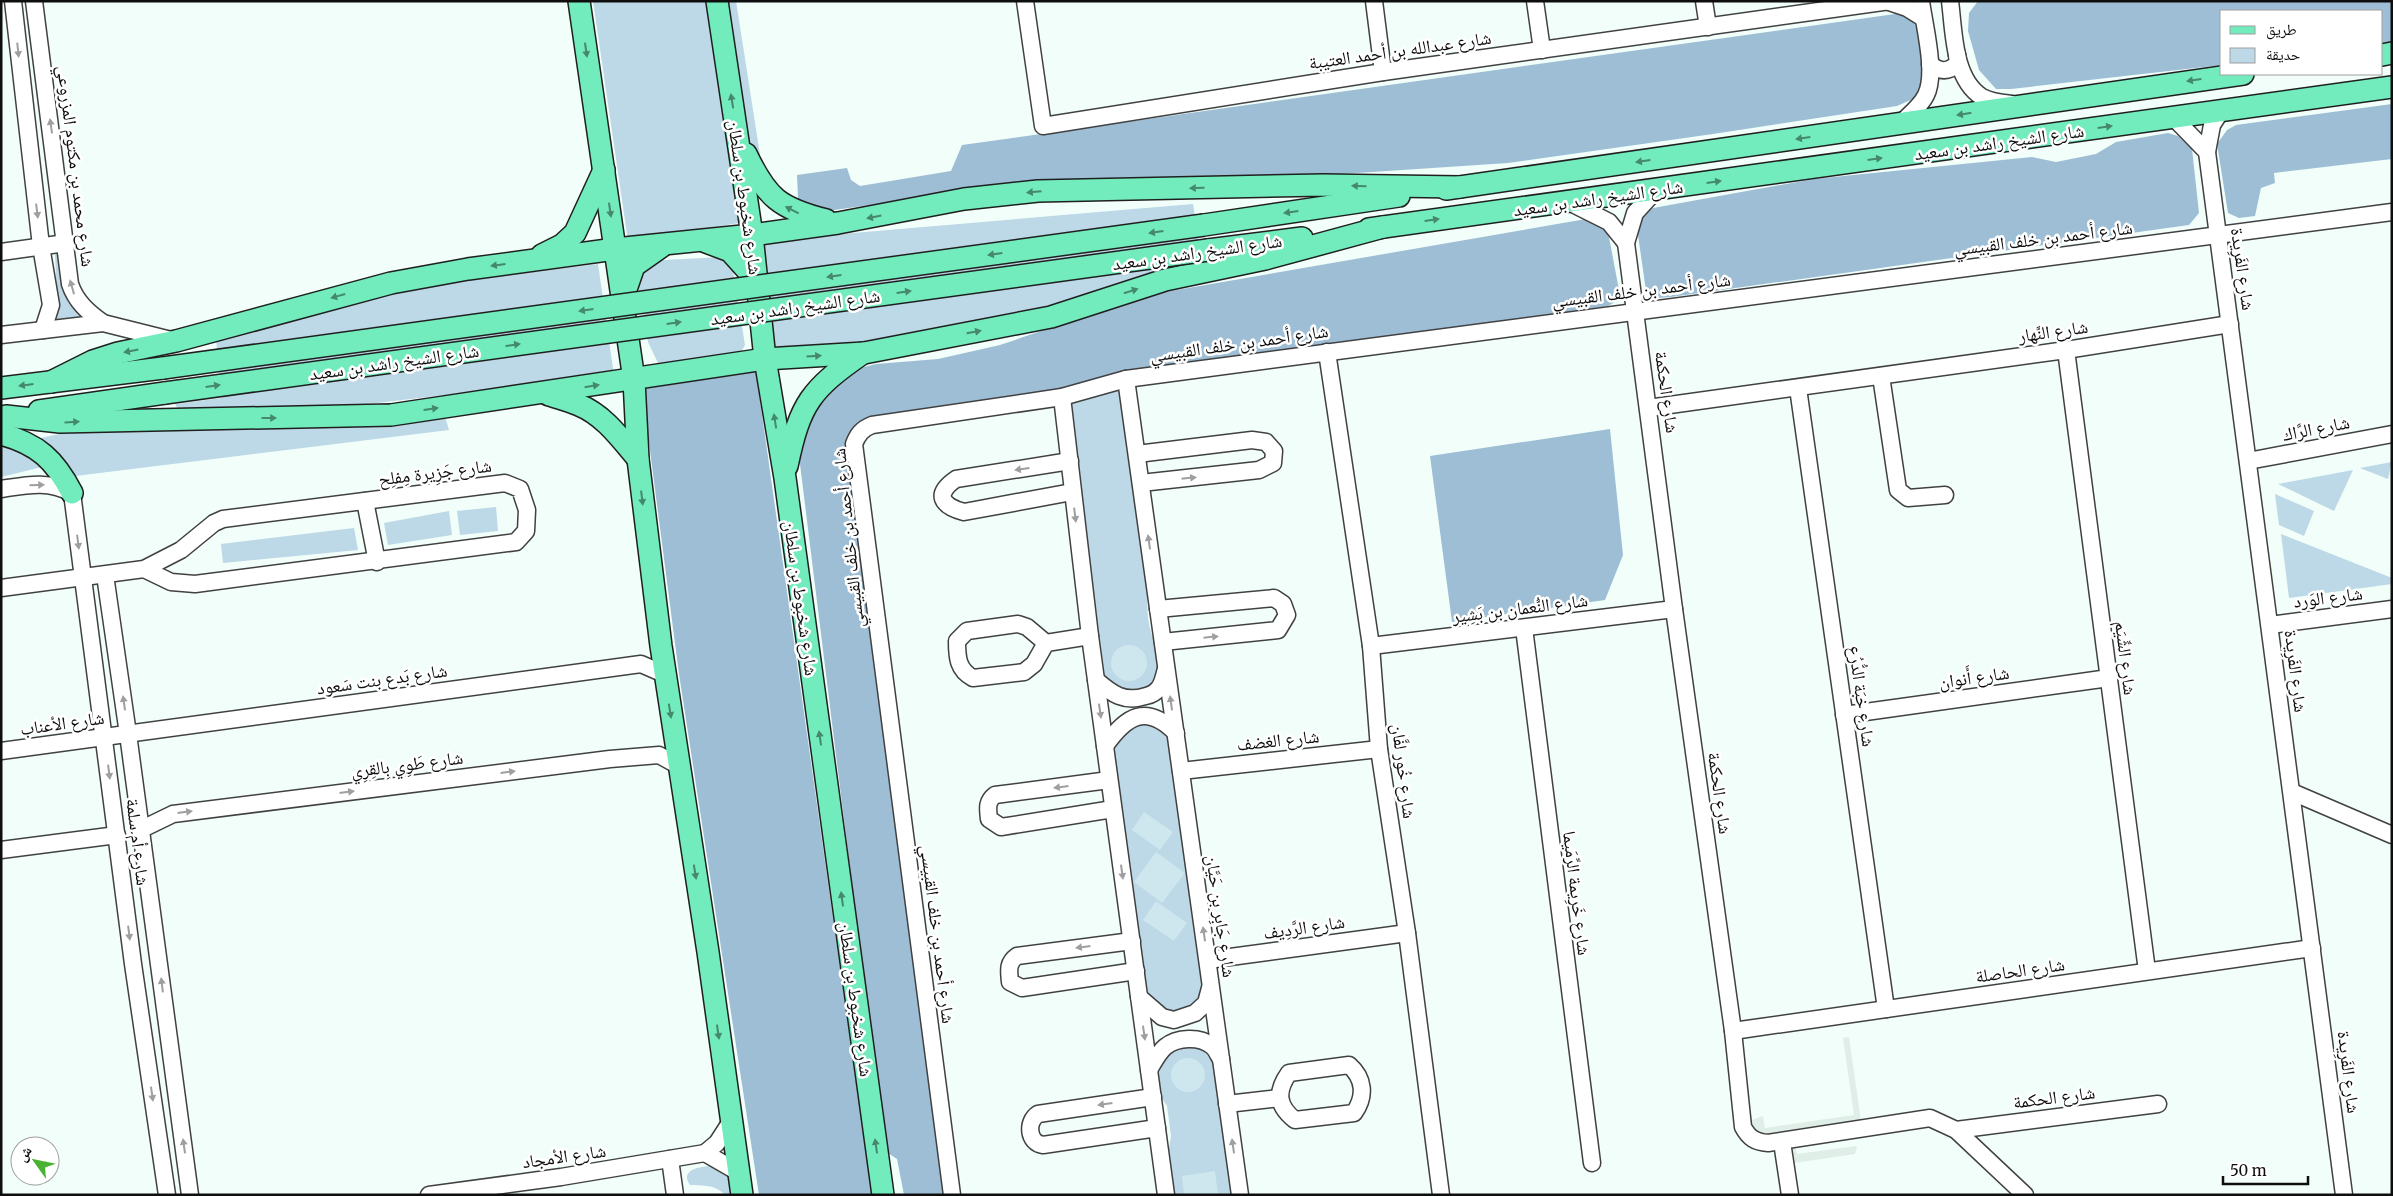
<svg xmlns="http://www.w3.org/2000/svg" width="2393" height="1196" viewBox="0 0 2393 1196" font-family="Merriweather,'Noto Naskh Arabic',serif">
  <rect width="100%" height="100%" fill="#f1fef9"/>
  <g fill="#bdd8e6">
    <path d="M593 1H706L739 223 628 241Z"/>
    <path d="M727 1H736L760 155 752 157Z"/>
    <path d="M1193 204 1203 264 1049 308 886 340 775 354 758 241Z"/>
    <path d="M58 251 83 317 54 321 58 314 55 255Z"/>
    <path d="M721 257 732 265 745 345 741 352 735 354 658 363 648 342 637 280 646 261Z"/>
    <path d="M598 264 614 375 377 403 300 410 178 409 175 404 222 398 216 339 387 290Z"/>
    <path d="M1115 388 1120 392 1148 582C1147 598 1146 616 1151 632 1152 638 1157 644 1159 650 1163 666 1157 682 1143 689 1126 697 1114 685 1102 675L1077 493C1085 469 1077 461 1070 441 1067 429 1068 414 1067 402Z"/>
    <path d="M444 413 449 430 75 476 41 438 95 426Z"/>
    <path d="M1 443 46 466 1 477Z"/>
    <path d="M2392 462 2388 479 2360 468Z"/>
    <path d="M2353 470 2334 511 2278 484Z"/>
    <path d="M2275 494 2314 511 2304 536 2279 525Z"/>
    <path d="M496 507 498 531 460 535 457 511Z"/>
    <path d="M449 511 452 535 388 545 384 523Z"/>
    <path d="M354 528 358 550 223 563 221 544Z"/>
    <path d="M2281 534 2392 578V584L2289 598Z"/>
    <path d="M1134 725C1152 724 1162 728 1171 745L1203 988C1192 1018 1167 1019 1148 996L1113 751 1116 739Z"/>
    <path d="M1195 1046C1207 1050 1211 1054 1216 1065L1233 1195H1173L1168 1155 1171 1136 1167 1106 1161 1097 1157 1073 1159 1062 1175 1049Z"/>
    <path d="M721 1165 730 1169 738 1195H725C715 1184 704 1186 690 1185 677 1166 710 1166 721 1165Z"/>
  </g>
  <g fill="#9ebed5">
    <path d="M1978 1H2392V45L2382 47V11H2222V65L2011 89H1996L1979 70 1968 31 1969 13Z"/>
    <path d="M1895 14 1909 15 1917 28 1925 81 1915 98 1897 106 1713 134 1508 163 1190 184 977 190 820 212 802 207 798 198 797 175 847 168 851 180 860 186 951 171 962 145Z"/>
    <path d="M2392 104V159L2274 173 2275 183 2261 188 2255 216 2239 218 2228 213 2217 144 2227 130 2236 125Z"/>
    <path d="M2168 133 2178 136 2192 149 2199 213 2189 225 1671 297 1656 298 1646 291 1637 228 1643 214 1653 208 1814 179 2032 157 2056 162 2096 154 2116 142Z"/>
    <path d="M1586 219 1604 227 1609 237 1619 290 1615 302 1608 306 870 419 855 425 847 444 944 1195H904L897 1159 885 1151 799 456 813 403 856 369 876 364 938 359 1000 345 1109 308 1165 292Z"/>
    <path d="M756 372 872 1195H759L679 674 642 389Z"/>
    <path d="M1610 429 1623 555 1605 600 1452 622 1430 456Z"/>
  </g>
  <g fill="#cee7ee">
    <circle cx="1129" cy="663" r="18"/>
    <path d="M1144 812 1173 832 1160 850 1132 830Z"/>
    <path d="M1156 852 1185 873 1162 903 1134 882Z"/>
    <path d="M1156 901 1187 923 1174 941 1143 920Z"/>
    <circle cx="1188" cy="1075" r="17"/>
    <path d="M1215 1171 1218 1195H1184L1182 1176Z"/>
  </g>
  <g fill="#e0eee8">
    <path d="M1849 1037 1861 1121 1775 1135H1756L1749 1121 1763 1116 1765 1128 1854 1115 1843 1038Z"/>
    <path d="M1795 1145 1797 1154 1857 1146 1855 1154 1794 1163 1798 1195H1795L1788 1147Z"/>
  </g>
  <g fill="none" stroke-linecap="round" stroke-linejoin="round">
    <g stroke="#414141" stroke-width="19">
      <g id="minor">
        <path d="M13 1 41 246 51 305 43 330"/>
        <path d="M34 1 70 284C76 302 88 312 103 323"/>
        <path d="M1025 1 1043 126 1383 72 1890 1"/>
        <path d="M1374 1 1383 72"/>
        <path d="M1535 1 1542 50"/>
        <path d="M1704 1 1708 27"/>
        <path d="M1950 1C1954 31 1953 79 1982 97 1991 102 2003 103 2012 104"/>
        <path d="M1889 2 1907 8 1923 18"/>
        <path d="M1930 64C1940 72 1948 73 1958 63L1957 54"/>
        <path d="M2221 111 2212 125 2207 152 2344 1195"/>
        <path d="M2174 118 2207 152"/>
        <path d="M1900 124C1909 115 1921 106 1926 95 1937 73 1924 25 1921 1"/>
        <path d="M1656 190 1635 213 1626 243 1674 609 1733 1031 1743 1127C1749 1138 1755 1142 1768 1143L1930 1118 1956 1130 2025 1195"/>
        <path d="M1569 202 1609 222 1626 243"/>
        <path d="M1 252 66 243"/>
        <path d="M1 335 103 323 171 340"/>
        <path d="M2066 350 2147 971"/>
        <path d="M1327 352 1371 646 1379 749 1407 933 1441 1195"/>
        <path d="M1881 376 1898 490 1908 498 1945 495"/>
        <path d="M1126 379 1240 1195"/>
        <path d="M1798 388 1886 1009"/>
        <path d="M1062 397 1090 636 1166 1195"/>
        <path d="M1648 408 2066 350 2230 324"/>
        <path d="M1137 454 1252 440 1266 442 1274 451 1273 463 1259 470 1141 483"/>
        <path d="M1070 461 956 479C934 494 941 506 964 512L1072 492"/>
        <path d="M2248 461 2392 434"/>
        <path d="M1 489C27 485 48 480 72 493L133 964 167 1195"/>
        <path d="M365 501 377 562"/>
        <path d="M105 575 128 734 190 1195"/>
        <path d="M1 588 144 569 181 550 214 523 223 519 505 483 520 489 527 510 526 531 516 542 195 584 171 582 144 569"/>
        <path d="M1158 609 1274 598 1283 604 1287 615 1278 630 1163 642"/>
        <path d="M2270 625 2392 609"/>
        <path d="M1524 628 1592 1163"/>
        <path d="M1046 643 1034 664 1024 672 973 678C958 670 957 658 957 641L967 631 1018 624 1027 627 1046 643 1090 636"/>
        <path d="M1371 646 1674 609"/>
        <path d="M1096 680C1112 694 1124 703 1146 696 1151 695 1156 692 1159 688 1163 683 1164 675 1166 669"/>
        <path d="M1844 715 2109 678"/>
        <path d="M1105 746C1126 716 1146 703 1176 733"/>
        <path d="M1 751 641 664 664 674"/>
        <path d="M1181 771 1379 749"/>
        <path d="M1109 780 995 795C986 802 988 809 989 819L1001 827 1113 809"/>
        <path d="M2292 792 2392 835"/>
        <path d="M140 830 173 814 610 759 659 755 679 766"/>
        <path d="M1 850 117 835"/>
        <path d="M1132 941 1017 956C1007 963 1009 971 1010 982L1022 988 1136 971"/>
        <path d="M1208 960 1407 933"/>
        <path d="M1139 997 1162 1017 1174 1020 1195 1013 1206 1003 1210 988"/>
        <path d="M1733 1031 2312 948"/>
        <path d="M1349 1065C1364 1078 1366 1096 1354 1113L1295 1120C1277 1106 1276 1091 1289 1073Z"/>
        <path d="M1149 1070C1154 1062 1158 1053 1165 1047 1177 1037 1200 1036 1212 1046 1216 1049 1218 1055 1221 1059"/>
        <path d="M1153 1097 1038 1114C1026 1122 1028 1143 1043 1145L1157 1128"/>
        <path d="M1227 1104 1280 1098"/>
        <path d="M1956 1130 2158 1104"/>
        <path d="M1782 1142 1790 1195"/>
        <path d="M705 1153 738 1172"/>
        <path d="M670 1159 675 1195"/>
        <path d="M429 1195 561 1177 705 1153 717 1143 730 1123"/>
        <path d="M952 1195 854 444C858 434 862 429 872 425L1062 397 1126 379 2392 212"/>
      </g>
    </g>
    <g stroke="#1f1f1f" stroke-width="24">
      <g id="major">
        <path d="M579 1 634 380 638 459 661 646 708 952 742 1195"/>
        <path d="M717 1 752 235 765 359 785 478 883 1195"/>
        <path d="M2382 55 2392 53"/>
        <path d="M746 154C767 198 779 208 826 220"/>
        <path d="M1446 189 2243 74"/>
        <path d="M1204 225 1399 196"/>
        <path d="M1369 229 2392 87"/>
        <path d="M706 242 730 251 756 280"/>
        <path d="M1208 250 1302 238"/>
        <path d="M542 255 562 245 575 233 604 170"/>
        <path d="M624 295 634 266 661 247"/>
        <path d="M51 382 93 361 118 353 176 341 391 283 468 269 615 249 752 235 838 223 964 199 1038 191 1323 185 1460 187"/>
        <path d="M1 388 163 368"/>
        <path d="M549 395C559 398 570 401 579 405 604 415 621 439 638 459"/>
        <path d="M39 411 165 393"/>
        <path d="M6 416 60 422 391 415 765 359 864 353 1051 317 1165 280 1265 259 1383 227"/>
        <path d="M1 434C38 444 55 460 72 493"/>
        <path d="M787 466C800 403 811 389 863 353"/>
      </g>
    </g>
    <use href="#minor" stroke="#fff" stroke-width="16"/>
    <use href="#major" stroke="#72ecbd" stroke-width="21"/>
    <g stroke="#1f1f1f" stroke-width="24" stroke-linecap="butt">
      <g id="major-bridge">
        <path d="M163 368 1204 225"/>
        <path d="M165 393 1208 250"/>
      </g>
    </g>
    <use href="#major-bridge" stroke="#72ecbd" stroke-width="21"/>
  </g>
  <defs><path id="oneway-solid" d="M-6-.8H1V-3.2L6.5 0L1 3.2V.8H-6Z" transform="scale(1.25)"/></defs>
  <g fill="#9f9f9f">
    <use href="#oneway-solid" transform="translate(18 50) rotate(84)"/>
    <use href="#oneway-solid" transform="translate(51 126) rotate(-98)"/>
    <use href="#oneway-solid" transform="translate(37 211) rotate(83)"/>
    <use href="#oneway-solid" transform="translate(72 287) rotate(-106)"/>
    <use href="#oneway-solid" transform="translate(1022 469) rotate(172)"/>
    <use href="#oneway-solid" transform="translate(1189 478) rotate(-6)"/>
    <use href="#oneway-solid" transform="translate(37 485) rotate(-2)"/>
    <use href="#oneway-solid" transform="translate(1075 515) rotate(83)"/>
    <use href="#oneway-solid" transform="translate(78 542) rotate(83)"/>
    <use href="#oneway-solid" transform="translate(1149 542) rotate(-98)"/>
    <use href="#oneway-solid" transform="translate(1211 637) rotate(-6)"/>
    <use href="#oneway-solid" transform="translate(124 703) rotate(-98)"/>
    <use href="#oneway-solid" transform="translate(1171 703) rotate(-98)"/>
    <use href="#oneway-solid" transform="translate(1100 711) rotate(82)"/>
    <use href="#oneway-solid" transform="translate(109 772) rotate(83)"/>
    <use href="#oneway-solid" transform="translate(508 772) rotate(-7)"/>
    <use href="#oneway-solid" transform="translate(1061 787) rotate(173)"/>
    <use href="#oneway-solid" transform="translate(347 792) rotate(-7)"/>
    <use href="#oneway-solid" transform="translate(185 812) rotate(-7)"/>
    <use href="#oneway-solid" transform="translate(1122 872) rotate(82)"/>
    <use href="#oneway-solid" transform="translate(129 933) rotate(83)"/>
    <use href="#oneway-solid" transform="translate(1204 934) rotate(-98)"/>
    <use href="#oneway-solid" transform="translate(1083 947) rotate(173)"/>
    <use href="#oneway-solid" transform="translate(162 985) rotate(-97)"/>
    <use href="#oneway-solid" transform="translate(1144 1033) rotate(82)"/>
    <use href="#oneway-solid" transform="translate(152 1094) rotate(82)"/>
    <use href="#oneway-solid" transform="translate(1105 1104) rotate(172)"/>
    <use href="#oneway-solid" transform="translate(184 1146) rotate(-98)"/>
    <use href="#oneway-solid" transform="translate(1233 1146) rotate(-98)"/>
  </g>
  <g fill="#45886e">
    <use href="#oneway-solid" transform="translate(586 50) rotate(82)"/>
    <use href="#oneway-solid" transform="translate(2194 80) rotate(172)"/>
    <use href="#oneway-solid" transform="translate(732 101) rotate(-99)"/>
    <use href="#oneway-solid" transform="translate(1964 114) rotate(171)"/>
    <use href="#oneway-solid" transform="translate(2105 127) rotate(-8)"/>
    <use href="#oneway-solid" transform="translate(1803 138) rotate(172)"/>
    <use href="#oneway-solid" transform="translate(1875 159) rotate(-8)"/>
    <use href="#oneway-solid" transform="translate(1643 161) rotate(172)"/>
    <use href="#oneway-solid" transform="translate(1714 182) rotate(-8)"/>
    <use href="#oneway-solid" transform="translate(1359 186) rotate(-179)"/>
    <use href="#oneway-solid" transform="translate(1197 188) rotate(179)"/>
    <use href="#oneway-solid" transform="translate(1034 192) rotate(175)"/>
    <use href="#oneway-solid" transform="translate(610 210) rotate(82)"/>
    <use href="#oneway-solid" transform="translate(792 210) rotate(-153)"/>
    <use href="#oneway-solid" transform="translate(1291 212) rotate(172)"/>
    <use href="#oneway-solid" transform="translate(874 217) rotate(169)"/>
    <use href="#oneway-solid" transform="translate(1432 220) rotate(-8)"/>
    <use href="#oneway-solid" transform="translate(1156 232) rotate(172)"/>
    <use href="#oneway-solid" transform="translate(995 254) rotate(172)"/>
    <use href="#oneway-solid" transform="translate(498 265) rotate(173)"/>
    <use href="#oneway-solid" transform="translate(834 276) rotate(172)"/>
    <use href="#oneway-solid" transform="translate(1131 291) rotate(-18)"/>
    <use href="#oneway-solid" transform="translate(904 292) rotate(-8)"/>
    <use href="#oneway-solid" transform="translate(338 296) rotate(164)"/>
    <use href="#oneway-solid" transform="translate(586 310) rotate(172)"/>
    <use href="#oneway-solid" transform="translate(674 323) rotate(-8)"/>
    <use href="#oneway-solid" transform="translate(974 332) rotate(-10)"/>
    <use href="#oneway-solid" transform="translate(513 345) rotate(-8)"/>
    <use href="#oneway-solid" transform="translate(131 351) rotate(169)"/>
    <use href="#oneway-solid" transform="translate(814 356) rotate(-4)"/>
    <use href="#oneway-solid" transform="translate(26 385) rotate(173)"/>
    <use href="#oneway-solid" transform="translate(213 386) rotate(-8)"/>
    <use href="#oneway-solid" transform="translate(592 386) rotate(-9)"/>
    <use href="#oneway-solid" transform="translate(431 409) rotate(-8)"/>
    <use href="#oneway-solid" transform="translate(269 418)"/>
    <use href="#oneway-solid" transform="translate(775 421) rotate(-99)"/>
    <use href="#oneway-solid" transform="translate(72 422) rotate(-3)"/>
    <use href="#oneway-solid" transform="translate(642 498) rotate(83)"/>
    <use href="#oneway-solid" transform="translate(670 711) rotate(81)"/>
    <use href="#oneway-solid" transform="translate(820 738) rotate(-98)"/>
    <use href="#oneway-solid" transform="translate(695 872) rotate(81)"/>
    <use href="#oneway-solid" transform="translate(842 899) rotate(-98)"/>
    <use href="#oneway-solid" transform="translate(718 1032) rotate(82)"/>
    <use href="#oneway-solid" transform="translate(876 1146) rotate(-98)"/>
  </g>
  <g text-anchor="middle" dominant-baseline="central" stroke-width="5" stroke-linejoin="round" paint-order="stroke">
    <g font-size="18" fill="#0e0e0e" stroke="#fff">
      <text transform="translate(1400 50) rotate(-8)">شارع عبدالله بن أحمد العتيبة</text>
      <text transform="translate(1999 142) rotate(-8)">شارع الشيخ راشد بن سعيد</text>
      <text transform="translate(76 166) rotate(83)">شارع محمد بن مكتوم المزروعي</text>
      <text transform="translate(745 197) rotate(82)">شارع شخبوط بن سلطان</text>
      <text transform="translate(1598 198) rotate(-8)">شارع الشيخ راشد بن سعيد</text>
      <text transform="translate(2043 238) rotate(-7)">شارع أحمد بن خلف القبيسي</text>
      <text transform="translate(1197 252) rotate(-8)">شارع الشيخ راشد بن سعيد</text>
      <text transform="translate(2243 269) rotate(82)">شارع الفَرِيدة</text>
      <text transform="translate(1641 290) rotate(-7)">شارع أحمد بن خلف القبيسي</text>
      <text transform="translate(795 307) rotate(-8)">شارع الشيخ راشد بن سعيد</text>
      <text transform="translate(2053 331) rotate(-8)">شارع النَّهار</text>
      <text transform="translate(1239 343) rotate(-8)">شارع أحمد بن خلف القبيسي</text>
      <text transform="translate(394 362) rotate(-8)">شارع الشيخ راشد بن سعيد</text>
      <text transform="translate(1667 392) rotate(82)">شارع الحكمة</text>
      <text transform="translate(2316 428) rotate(-11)">شارع الرَّاك</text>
      <text transform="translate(435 472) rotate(-7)">شارع جَزِيرة مِفلِح</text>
      <text transform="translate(848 538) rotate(-96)">شارع أحمد بن خلف القبيسي</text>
      <text transform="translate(2328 597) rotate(-7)">شارع الوَرد</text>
      <text transform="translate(801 598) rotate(82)">شارع شخبوط بن سلطان</text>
      <text transform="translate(1520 608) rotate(-7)">شارع النُّعمان بن بَشِير</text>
      <text transform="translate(2126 658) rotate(83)">شارع الشِّيَم</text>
      <text transform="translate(2296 671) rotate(83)">شارع الفَرِيدة</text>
      <text transform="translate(1974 677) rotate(-8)">شارع أَنوان</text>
      <text transform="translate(382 679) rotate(-8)">شارع بَدع بنت سَعود</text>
      <text transform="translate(1862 696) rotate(82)">شارع خبَة الدُّرُع</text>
      <text transform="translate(62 723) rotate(-8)">شارع الأعناب</text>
      <text transform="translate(1278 740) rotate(-6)">شارع الغضف</text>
      <text transform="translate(407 764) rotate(-7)">شارع طَوِي بِالقِرِي</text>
      <text transform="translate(1404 771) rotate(83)">شارع خُور لفَّان</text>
      <text transform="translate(1720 793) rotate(82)">شارع الحكمة</text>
      <text transform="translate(138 842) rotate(83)">شارع أم سلمة</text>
      <text transform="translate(1577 893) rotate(83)">شارع خَرِيمة الرِّمَيما</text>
      <text transform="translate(1221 916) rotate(82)">شارع جَابِر بن حَيَّان</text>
      <text transform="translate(1304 927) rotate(-8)">شارع الرَّدِيف</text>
      <text transform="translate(938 934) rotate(83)">شارع أحمد بن خلف القبيسي</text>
      <text transform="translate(2020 970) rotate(-8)">شارع الحاصلة</text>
      <text transform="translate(856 999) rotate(82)">شارع شخبوط بن سلطان</text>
      <text transform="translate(2349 1072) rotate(83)">شارع الفَرِيدة</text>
      <text transform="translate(2054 1097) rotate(-7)">شارع الحكمة</text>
      <text transform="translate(564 1156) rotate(-8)">شارع الأمجاد</text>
    </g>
  </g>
  <rect width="2393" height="1196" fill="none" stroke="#0e0e0e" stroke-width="5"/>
  <rect x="2220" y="10" width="162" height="65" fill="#ffffff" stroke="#9f9f9f"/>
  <rect x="2230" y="26" width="25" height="8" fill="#72ecbd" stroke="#9f9f9f"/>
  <text x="2266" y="35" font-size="15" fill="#0e0e0e">طريق</text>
  <rect x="2230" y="48" width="25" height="15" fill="#bdd8e6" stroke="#9f9f9f"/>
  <text x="2266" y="60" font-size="15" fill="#0e0e0e">حديقة</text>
  <g transform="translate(35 1161) rotate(303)"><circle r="24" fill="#ffffff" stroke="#9f9f9f"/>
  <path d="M0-4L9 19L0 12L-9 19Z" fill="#4ab232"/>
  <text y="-8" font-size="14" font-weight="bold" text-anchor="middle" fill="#0e0e0e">ش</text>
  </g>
  <path d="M2223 1176v8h85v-8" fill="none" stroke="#0e0e0e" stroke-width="2.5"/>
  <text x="2230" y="1176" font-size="15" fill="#0e0e0e" stroke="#ffffff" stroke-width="4" paint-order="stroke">50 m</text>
</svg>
